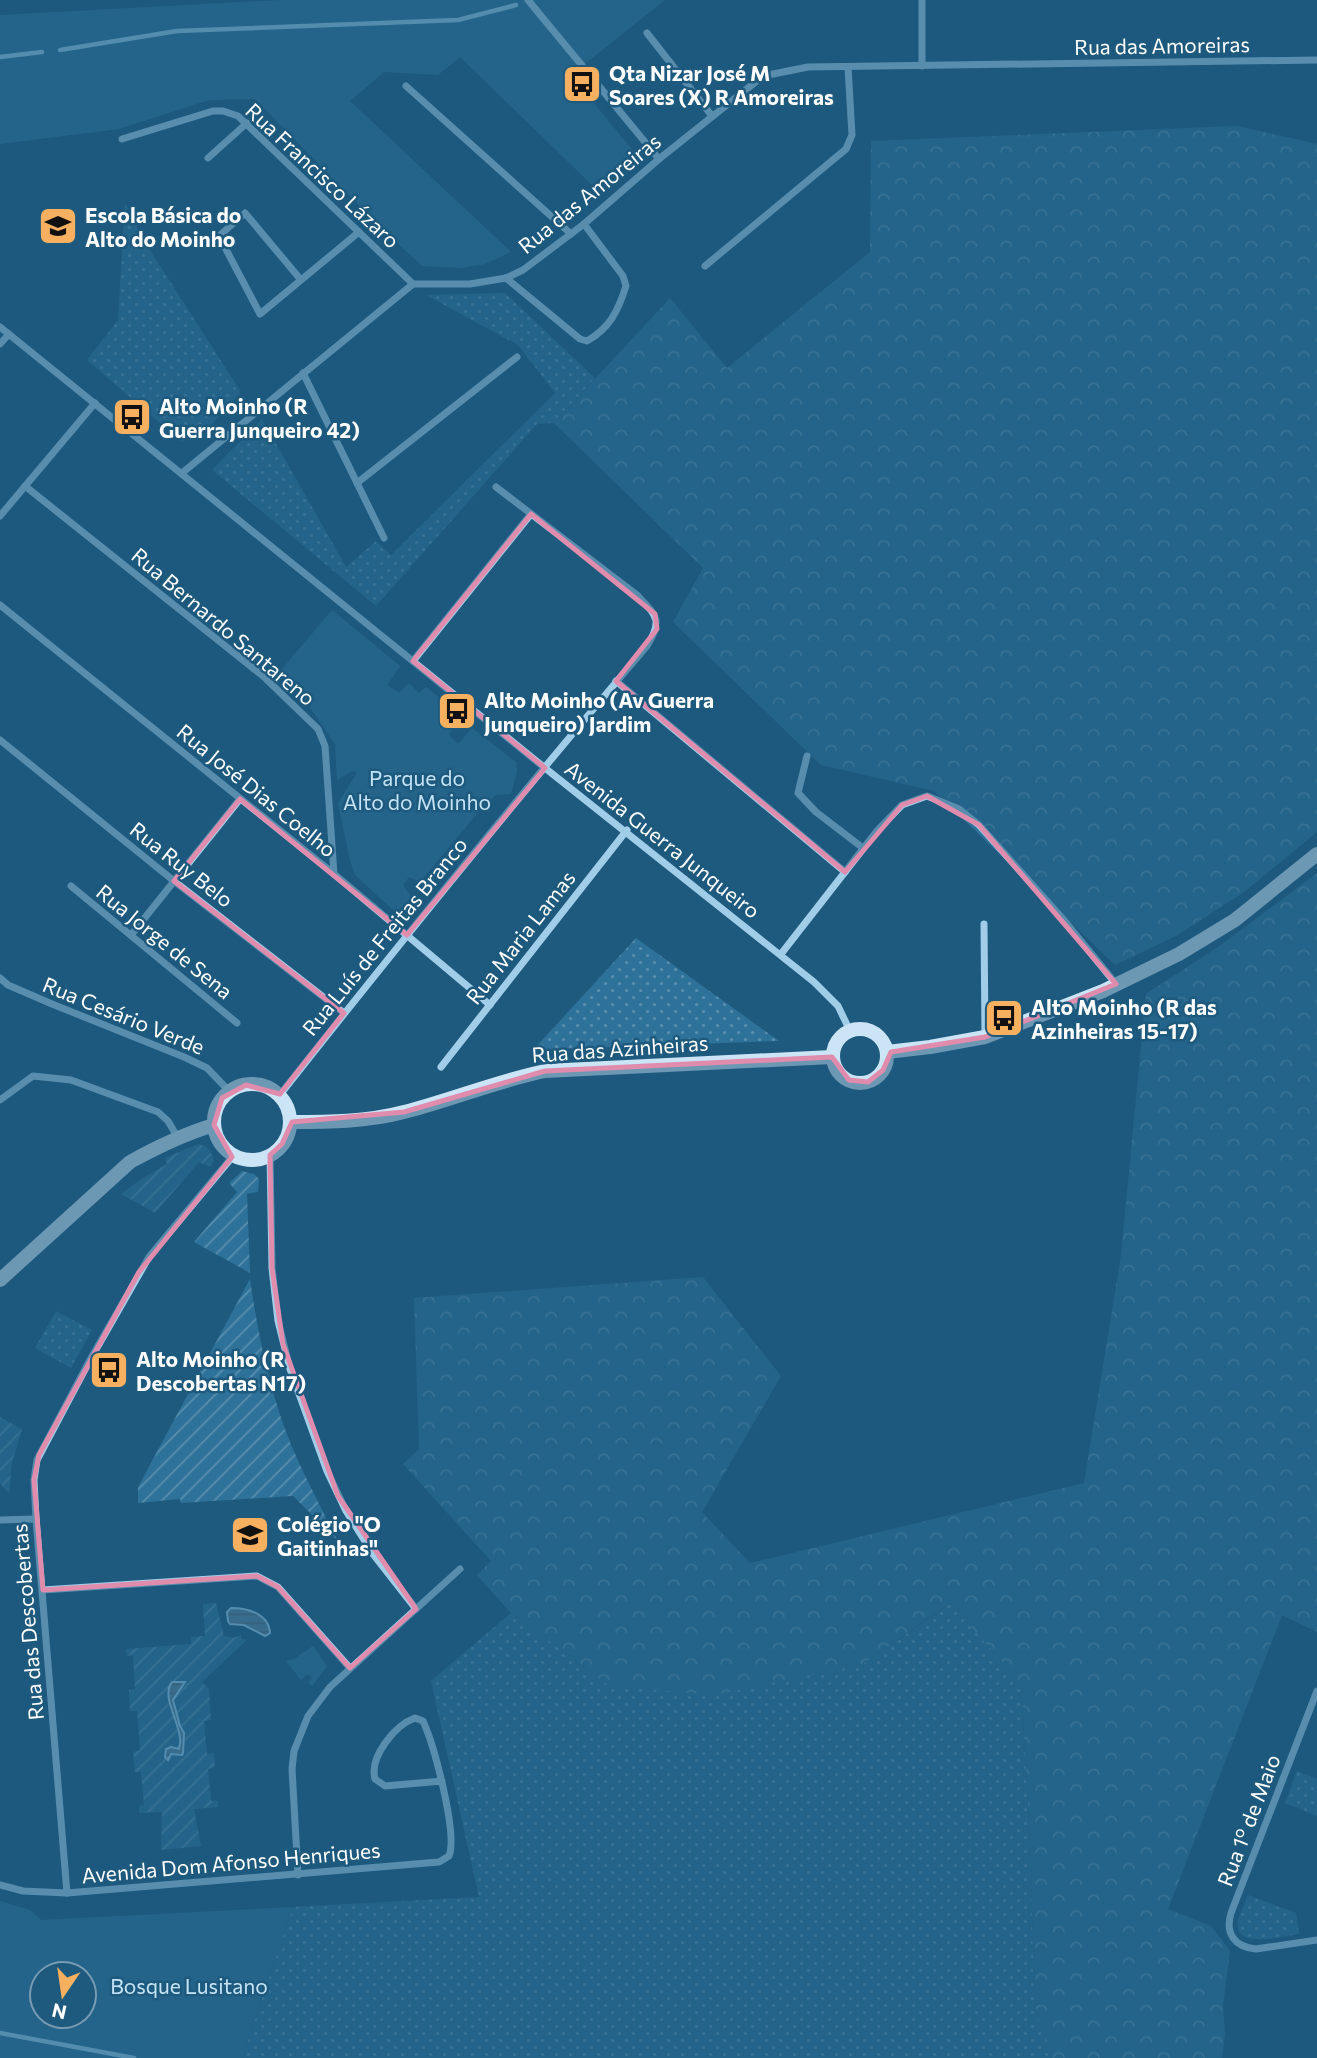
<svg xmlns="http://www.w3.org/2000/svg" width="1317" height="2058" viewBox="0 0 1317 2058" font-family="Commissioner,sans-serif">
  <defs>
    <pattern id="grass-dots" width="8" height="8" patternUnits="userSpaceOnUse" patternTransform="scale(1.75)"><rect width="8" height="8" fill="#2e729a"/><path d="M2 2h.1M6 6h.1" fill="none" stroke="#588eae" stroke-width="1.8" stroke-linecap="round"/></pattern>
    <pattern id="forest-crowns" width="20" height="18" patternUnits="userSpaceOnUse" patternTransform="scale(1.75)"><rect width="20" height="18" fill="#2e729a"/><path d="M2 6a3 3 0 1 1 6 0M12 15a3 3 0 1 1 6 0" fill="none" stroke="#588eae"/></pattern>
    <pattern id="garden-furrows" width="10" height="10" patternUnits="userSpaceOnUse" patternTransform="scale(1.75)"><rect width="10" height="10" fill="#2e729a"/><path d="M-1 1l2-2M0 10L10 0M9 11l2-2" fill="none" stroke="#588eae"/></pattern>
    <pattern id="water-rules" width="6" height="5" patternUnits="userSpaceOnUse" patternTransform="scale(1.75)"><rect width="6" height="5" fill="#5984a0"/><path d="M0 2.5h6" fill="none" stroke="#536b7a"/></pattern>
  </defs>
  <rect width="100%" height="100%" fill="#1e597e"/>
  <g fill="url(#grass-dots)">
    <path d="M125 203 146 244 241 392 208 428 182 442 87 360 118 320Z"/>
    <path d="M505 293 595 378 554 423 537 424 376 606 212 470 262 419 346 567 376 541 391 555 555 393 518 345 426 295Z"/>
    <path d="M636 938 779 1041 533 1050Z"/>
    <path d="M56 1311 92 1330 71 1368 35 1348Z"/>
    <path d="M951 1603 1021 1684 1031 1860 1034 2003 1051 2058H242L293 1907 479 1897 431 1681 511 1613 610 1686 863 1664Z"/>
    <path d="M1297 1771 1317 1779V1816L1285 1803Z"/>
    <path d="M1248 1895 1296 1913 1299 1934C1284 1936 1233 1950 1238 1921 1240 1912 1245 1903 1248 1895Z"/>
  </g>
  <g fill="url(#forest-crowns)">
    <path d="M1237 126 1317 144V832L1244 892 1176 936 1115 965 934 791 821 765 673 622 703 568 554 423 670 298 727 368 870 252 871 141Z"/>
    <path d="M1317 873V1632L1282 1615 1168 1909 1211 1926 1230 1951 1223 2005 1225 2034 1222 2058H1051L1034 2003 1031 1860 1021 1684 950 1603 863 1664 714 1695 610 1686 511 1613 477 1575 491 1561 403 1464 419 1449 414 1298 703 1277 781 1376 702 1512 750 1563 1084 1483 1121 1255 1146 994 1218 947Z"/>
  </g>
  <g fill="#2e729a" fill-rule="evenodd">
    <path d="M280 0H665L571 75 639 158 595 188 460 57 438 75 384 72 350 101 511 252 485 264 461 268 422 266 380 227 255 99 209 100 119 129 0 144V15Z"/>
    <path d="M332 610 400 666 387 685 399 693 409 683 419 693 426 687 442 700 441 709 447 715 455 712 459 717 449 735 458 744 472 728 516 762 517 771 511 794 496 795 484 805 420 882 409 877 403 885 412 898 404 909 393 910 355 875 350 861 338 803 357 773 352 771 337 780 335 744 302 696 277 675Z"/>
    <path d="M1267 847 1270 852 1220 888 1215 886Z"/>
    <path d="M313 1646 327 1666 312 1686 308 1682 312 1678 308 1674 301 1680 286 1661 294 1659Z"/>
    <path d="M0 1901 30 1910 41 1920 293 1907 242 2058H0ZM42 1974H84V2016H42Z"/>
  </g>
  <g fill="url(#garden-furrows)">
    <path d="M198 1144C208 1146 212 1151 214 1161L210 1167 199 1162 155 1213 121 1194 141 1179 167 1164 165 1158Z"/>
    <path d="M242 1171 254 1174 259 1179 258 1192 247 1194 250 1273 194 1242 237 1192 229 1183Z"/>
    <path d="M250 1279C258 1335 270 1394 292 1447 306 1479 322 1509 337 1540L293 1496 181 1503 180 1499 138 1503V1487Z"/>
    <path d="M0 1417 22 1429 12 1463 9 1494 0 1483Z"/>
    <path d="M216 1603 224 1636 233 1638 241 1635V1639L247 1640 202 1682 209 1689 211 1720 204 1721 207 1754 214 1753 215 1767 208 1769 211 1801H218V1807L194 1809 201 1846 161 1850 162 1812 139 1813V1806L144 1805 141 1772H135L133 1752 140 1750 137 1711H130L129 1690 135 1689 133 1655 127 1656 126 1649 191 1644V1637L205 1636 203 1604Z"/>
  </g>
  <g fill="url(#water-rules)" stroke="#94cbe9" stroke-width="2">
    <path d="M231 1608C248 1608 269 1614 270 1633L265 1636 244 1625 230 1624 228 1621 227 1612Z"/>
    <path d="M172 1682H185L173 1700 180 1726 184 1733 183 1753 182 1755 171 1754 168 1760 165 1757 166 1749 171 1747 179 1749C186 1729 159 1698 172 1682Z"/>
  </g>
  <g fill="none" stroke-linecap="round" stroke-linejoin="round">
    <g stroke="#94cbe9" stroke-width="4.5">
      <path d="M60 50 177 31 458 20 516 5"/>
      <path d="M0 57 42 52"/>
      <path d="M0 2033 134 2058"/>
    </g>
    <g stroke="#a1cde8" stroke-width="7">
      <path d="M528 0 659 159"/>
      <path d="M647 33 712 116"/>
      <path d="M922 66V0"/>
      <path d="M406 86 571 234"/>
      <path d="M122 139 213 111H223L238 116 413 284"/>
      <path d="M208 158 247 123"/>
      <path d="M705 266 846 149 852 135 848 67"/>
      <path d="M506 278 580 339 587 341C610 328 618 311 626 286L623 276 584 224"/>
      <path d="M301 280 245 213 219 236 260 314 359 232"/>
      <path d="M0 327 545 768 814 982 838 1006 850 1031"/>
      <path d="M0 344 9 334"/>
      <path d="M303 373 384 538"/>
      <path d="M182 473 413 284H470L506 278 523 270 584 224 659 159 763 76 808 67 1317 60"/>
      <path d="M357 483 517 357"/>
      <path d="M25 486 263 676 318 729 325 746 334 874"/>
      <path d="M0 516 95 403"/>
      <path d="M0 605 334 874 490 1005"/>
      <path d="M413 661 531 514"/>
      <path d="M616 681 845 872"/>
      <path d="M0 740 174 881 344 1013"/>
      <path d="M807 756 798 793 816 812 863 848"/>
      <path d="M71 886 237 1023"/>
      <path d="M984 924 985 1037"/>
      <path d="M131 935 240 799"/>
      <path d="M781 954 877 831 902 805 927 796 959 809 979 825 1063 919 1116 984"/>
      <path d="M0 978 8 985 52 1004 184 1057 207 1068 229 1091"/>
      <path d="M441 1067 627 830"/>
      <path d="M279 1096C399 944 521 793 647 646 663 620 657 616 637 595L496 487"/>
      <path d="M0 1100 33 1076 71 1080 158 1112 168 1121 178 1138"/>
      <path d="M270 1155 272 1268 278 1321 290 1369 327 1471 346 1511 373 1554 416 1609"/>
      <path d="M0 1520 36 1519"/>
      <path d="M43 1590 257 1576 278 1587 350 1668"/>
      <path d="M1317 1691 1231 1913C1225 1933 1234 1947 1256 1949L1317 1940"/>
      <path d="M298 1875 292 1769 294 1751 308 1716 330 1687 460 1569"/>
      <path d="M0 1885 23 1891 67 1893 439 1862 449 1856C458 1834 434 1745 423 1721L415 1718C395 1725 369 1757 375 1779L385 1786 442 1781"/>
      <path d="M67 1893 36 1519 34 1480 37 1460 90 1360 149 1257 234 1155"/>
    </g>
    <g stroke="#cce5f6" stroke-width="14">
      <circle cx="860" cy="1056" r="27"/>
      <path d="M887 1052 930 1047 985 1037 1103 991 1179 954 1235 920 1317 854"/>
      <circle cx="252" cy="1122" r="38"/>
      <path d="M290 1122C328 1122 366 1122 404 1112 451 1100 497 1081 545 1071L832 1057"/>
      <path d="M0 1280 130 1162C157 1147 184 1134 214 1125"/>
    </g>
  </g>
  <path d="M0 0H1317V2058H0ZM531 514 655 614 657 629 616 681 845 872 902 805 927 796 979 825 1116 984 985 1037 891 1052 883 1070 868 1082 849 1080 832 1057 545 1071 404 1112 292 1122 282 1144 270 1155 272 1268 283 1344 338 1496 416 1609 350 1668 278 1587 257 1576 43 1590 34 1480 39 1455 139 1272 232 1157 214 1125 222 1098 246 1085 280 1094 344 1013 174 881 240 799 407 935 545 768 413 661Z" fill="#1e597e" fill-opacity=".55" fill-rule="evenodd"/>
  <path fill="none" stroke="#e08cad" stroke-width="5" stroke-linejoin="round" d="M531 514 655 614 657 629 616 681 845 872 902 805 927 796 979 825 1116 984 985 1037 891 1052 883 1070 868 1082 849 1080 832 1057 545 1071 404 1112 292 1122 282 1144 270 1155 272 1268 283 1344 338 1496 416 1609 350 1668 278 1587 257 1576 43 1590 34 1480 39 1455 139 1272 232 1157 214 1125 222 1098 246 1085 280 1094 344 1013 174 881 240 799 407 935 545 768 413 661Z"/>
  <defs>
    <g id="bus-square" transform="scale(2.0125)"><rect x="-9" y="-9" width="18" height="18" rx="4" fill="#f7b060" stroke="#1e597e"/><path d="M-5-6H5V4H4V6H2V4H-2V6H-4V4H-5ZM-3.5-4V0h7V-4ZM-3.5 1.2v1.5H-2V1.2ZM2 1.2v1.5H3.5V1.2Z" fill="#111"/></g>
    <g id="school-square" transform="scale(2.0125)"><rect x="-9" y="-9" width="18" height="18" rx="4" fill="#f7b060" stroke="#1e597e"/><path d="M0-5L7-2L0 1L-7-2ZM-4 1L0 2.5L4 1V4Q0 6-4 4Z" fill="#111"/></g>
  </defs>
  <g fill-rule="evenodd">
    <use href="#bus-square" x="582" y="84"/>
    <use href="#school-square" x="58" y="226"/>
    <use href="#bus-square" x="132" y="417"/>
    <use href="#bus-square" x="457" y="711"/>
    <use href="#bus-square" x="1004" y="1018"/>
    <use href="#bus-square" x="109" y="1370"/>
    <use href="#school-square" x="250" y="1535"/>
  </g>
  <g text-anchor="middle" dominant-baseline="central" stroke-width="5" stroke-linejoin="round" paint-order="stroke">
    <g font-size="21" fill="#fff" stroke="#1e597e">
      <text transform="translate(1162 45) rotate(-1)">Rua das Amoreiras</text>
      <text transform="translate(323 175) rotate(43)">Rua Francisco Lázaro</text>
      <text transform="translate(589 193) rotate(-39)">Rua das Amoreiras</text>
      <text transform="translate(224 626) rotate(40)">Rua Bernardo Santareno</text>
      <text transform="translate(257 790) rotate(39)">Rua José Dias Coelho</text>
      <text transform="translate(663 839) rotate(38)">Avenida Guerra Junqueiro</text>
      <text transform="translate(182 864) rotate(38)">Rua Ruy Belo</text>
      <text transform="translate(384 936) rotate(-51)">Rua Luís de Freitas Branco</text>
      <text transform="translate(520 937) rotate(-52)">Rua Maria Lamas</text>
      <text transform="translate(165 941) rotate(39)">Rua Jorge de Sena</text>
      <text transform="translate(124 1015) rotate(22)">Rua Cesário Verde</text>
      <text transform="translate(620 1048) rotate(-4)">Rua das Azinheiras</text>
      <text transform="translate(27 1622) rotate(-95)">Rua das Descobertas</text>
      <text transform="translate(1248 1820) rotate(-69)">Rua 1º de Maio</text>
      <text transform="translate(231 1862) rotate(-5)">Avenida Dom Afonso Henriques</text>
    </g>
    <g font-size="21" font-weight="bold" fill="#fff" stroke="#1e597e" text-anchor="start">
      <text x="609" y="72">Qta Nizar José M<tspan x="609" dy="24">Soares (X) R Amoreiras</tspan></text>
      <text x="85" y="214">Escola Básica do<tspan x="85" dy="24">Alto do Moinho</tspan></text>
      <text x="159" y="405">Alto Moinho (R<tspan x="159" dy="24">Guerra Junqueiro 42)</tspan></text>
      <text x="484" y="699">Alto Moinho (Av Guerra<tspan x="484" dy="24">Junqueiro) Jardim</tspan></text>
      <text x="1031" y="1006">Alto Moinho (R das<tspan x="1031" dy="24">Azinheiras 15-17)</tspan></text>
      <text x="136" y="1358">Alto Moinho (R<tspan x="136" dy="24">Descobertas N17)</tspan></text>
      <text x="277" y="1523">Colégio "O<tspan x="277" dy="24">Gaitinhas"</tspan></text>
    </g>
    <g font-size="21" fill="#c5e4f6" stroke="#1e597e">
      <text x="417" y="777">Parque do<tspan x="417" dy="24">Alto do Moinho</tspan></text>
      <text x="189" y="1985">Bosque Lusitano</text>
    </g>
  </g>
  <g transform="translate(63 1995) rotate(193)"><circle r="33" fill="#1e597e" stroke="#789bb2" stroke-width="2"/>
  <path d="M0-5L12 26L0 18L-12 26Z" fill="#f7b060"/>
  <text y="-10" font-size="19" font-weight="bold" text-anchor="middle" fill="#ffffff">N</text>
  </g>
</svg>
